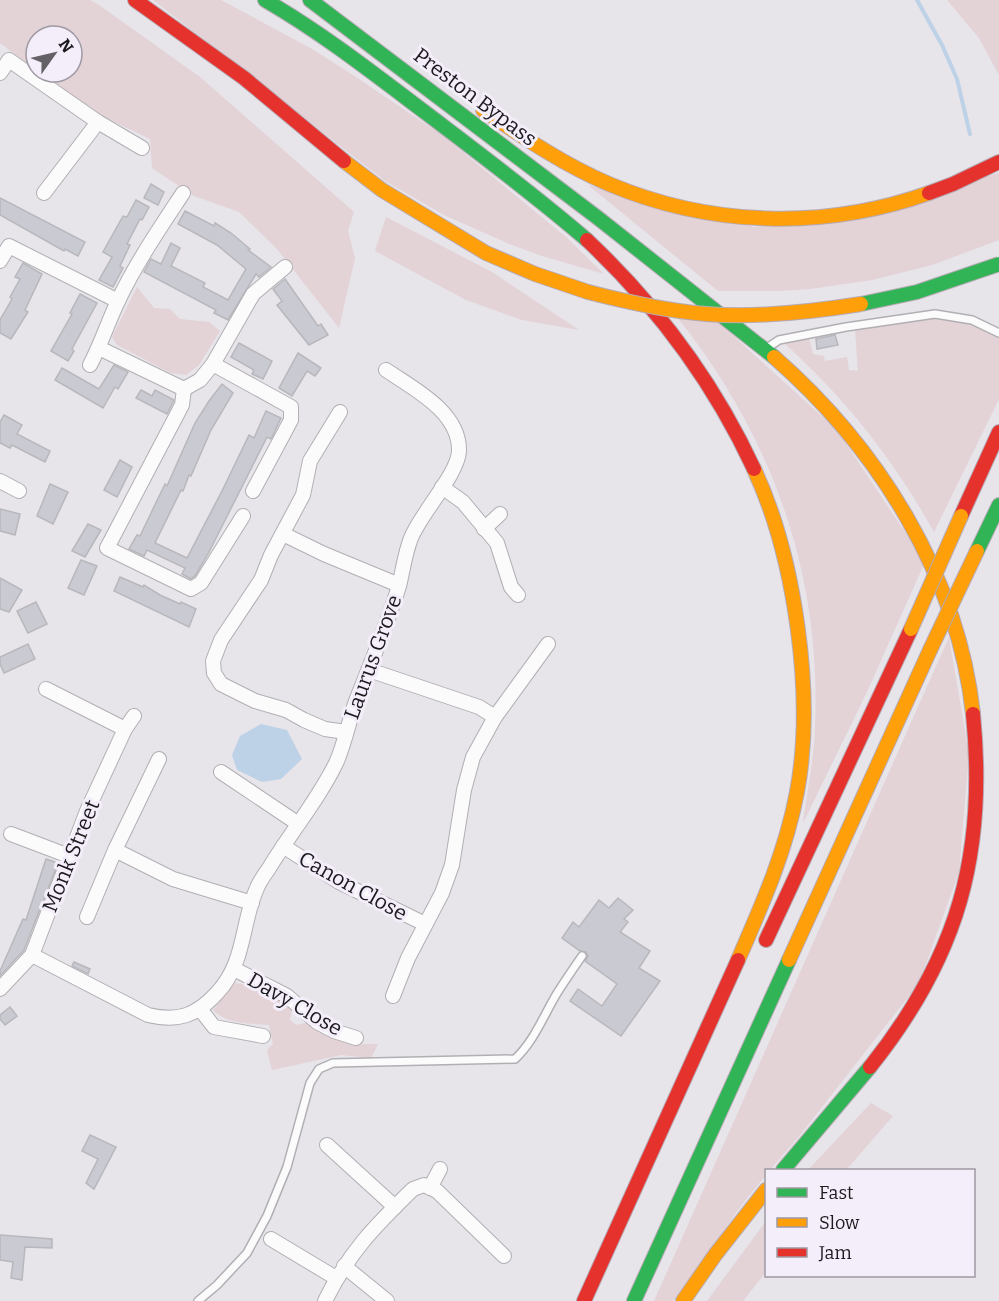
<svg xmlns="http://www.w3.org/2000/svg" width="999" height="1301" viewBox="0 0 999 1301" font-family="Bitter,serif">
  <rect width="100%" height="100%" fill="#e7e4ea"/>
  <g fill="#e3d2d6">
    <path d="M0 0H90L99 5 200 77 354 212 348 231 355 258 339 328 277 249 239 212 194 196 152 168 150 139 88 109 39 72H72V36H36V70L0 43Z"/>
    <path d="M153 0H221L312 49 356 77 443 136 566 237 604 274 539 255 507 243 444 215 385 181Z"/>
    <path d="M947 0H999V75L979 38Z"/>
    <path d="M999 173V240L932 265 872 280 810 289 779 291H718L588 185 754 227Z"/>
    <path d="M386 217 492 272 579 330 522 320 466 300 375 251Z"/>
    <path d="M137 287 154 308 170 309 180 319 209 322 220 331 199 365 186 375 171 373 117 345 112 337Z"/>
    <path d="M938 316 975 323 999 335V399L934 532C894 460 846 399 785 344L809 338 813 354 824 356 825 361 847 357 849 370 858 371 855 330Z"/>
    <path d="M677 317 717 321 837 430 925 562 866 694 803 823C807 791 814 759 815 728 822 574 772 436 677 317Z"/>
    <path d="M949 637 969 754 959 872 919 983 801 1134 770 1170H766V1175L744 1202 673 1301H654Z"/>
    <path d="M235 983C255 986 280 992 292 1010L290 1020 296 1025 310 1022 355 1044H378L371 1058 341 1055 272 1070 267 1050 273 1044 269 1025C249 1023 228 1025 213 1010Z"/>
    <path d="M871 1103 893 1116 846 1170H808Z"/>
    <path d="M766 1221V1272L743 1301H707Z"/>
  </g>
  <path fill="#bdd2e7" d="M261 724 287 730 302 759 281 779 262 782 237 770 232 755 240 736Z"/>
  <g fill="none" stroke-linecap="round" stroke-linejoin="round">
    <path stroke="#bdd2e7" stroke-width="4" d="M917 0 942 45 957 79 970 134"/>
  </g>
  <g fill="#cacad3" stroke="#b8b7bc" stroke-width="1.5">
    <path d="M151 184 164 192 158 205 144 198Z"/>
    <path d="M0 198 85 242 78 256 65 249 64 251 0 215Z"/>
    <path d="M136 200 149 207 142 220 140 219 127 244 130 245 120 266 123 268 113 287 99 280 112 257 103 252 123 216 127 217Z"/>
    <path d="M185 211 214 226 215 223 231 233 250 249 248 250 271 267 259 277 256 274 228 320 214 313 216 310 144 272 151 259 161 264 171 243 180 248 171 266 205 283 203 287 228 300 246 269 217 245 178 224Z"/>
    <path d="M23 263 42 274 25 310 28 312 11 339 0 333V320L12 299 10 297 20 279 15 277Z"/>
    <path d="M285 279 318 326 321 324 328 335 309 345 277 305 282 301 273 289Z"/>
    <path d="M80 294 97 303 72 349 74 351 68 361 51 351 72 314 70 313Z"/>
    <path d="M835 335 838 345 817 349 816 339Z"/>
    <path d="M239 343 272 361 263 379 252 374 254 370 231 357Z"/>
    <path d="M298 353 321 368 315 376 307 371 292 396 279 388Z"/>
    <path d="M114 365 128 372 118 389 115 387 103 408 55 380 62 368 99 389Z"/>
    <path d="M222 384 233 393 211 430 191 476 189 475 183 491 181 490 155 543 187 558 222 491 249 435 254 438 266 411 281 418 271 439 267 437 208 554 195 576 191 579 182 574 185 568 147 550 144 556 129 549 137 535 140 536 165 484 167 486 195 423 209 401Z"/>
    <path d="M141 390 152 396 155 390 174 400 167 414 136 398Z"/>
    <path d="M4 415 22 425 17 434 50 451 45 462 12 445 10 448 0 443V422Z"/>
    <path d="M120 460 132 467 117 497 104 490Z"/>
    <path d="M50 484 68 492 53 524 37 516Z"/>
    <path d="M0 509 20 514 15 535 0 531Z"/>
    <path d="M88 524 101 530 85 557 72 551Z"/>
    <path d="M81 560 97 566 84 595 68 588Z"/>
    <path d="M120 577 143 587 144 585 160 595 180 604 181 602 196 609 189 627 114 591Z"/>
    <path d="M0 578 22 590 9 612 0 609Z"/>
    <path d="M36 602 47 624 28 633 17 611Z"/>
    <path d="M28 644 35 659 4 673 0 664V657Z"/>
    <path d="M46 859 58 863 24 950 0 976V971L23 919 26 920Z"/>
    <path d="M618 898 633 910 624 919 628 922 620 932 650 951 639 968 660 981 621 1036 570 1001 578 989 602 1006 617 984 585 961 588 956 586 952 580 951 562 938 573 922 579 927 599 900 609 908Z"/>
    <path d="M74 962 90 969 88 974 72 966Z"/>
    <path d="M10 1007 17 1016 5 1025 0 1019V1015Z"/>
    <path d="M90 1135 116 1147 94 1189 86 1183 98 1159 82 1151Z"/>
    <path d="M0 1235 52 1239V1248L25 1247 22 1280 11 1278 13 1262 0 1260Z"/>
  </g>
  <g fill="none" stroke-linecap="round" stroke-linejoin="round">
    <g stroke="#b1afb3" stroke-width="10">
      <g id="lane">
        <path d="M770 346 779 340 846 327 935 314 972 320 999 333"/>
        <path d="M198 1301 217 1285 247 1253 267 1216 287 1167 310 1083 319 1069 333 1063 515 1059C534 1041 543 1017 556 995 564 982 573 969 582 956"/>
      </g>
    </g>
    <g stroke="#b1afb3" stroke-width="16">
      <g id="street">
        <path d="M0 73 9 60 98 122 142 148"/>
        <path d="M44 193 98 122"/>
        <path d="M0 261 9 246 118 301"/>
        <path d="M99 348 184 389 200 380 213 364 253 294 285 267"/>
        <path d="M213 364 291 407V420L253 491"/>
        <path d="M90 365C101 344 108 322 118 301 136 263 160 228 183 193"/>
        <path d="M184 389 182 405 107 548 191 589 201 583 243 516"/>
        <path d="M340 412 310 461 303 495 271 555 261 580 221 640 213 661 214 673 221 684 255 701 286 710 304 720 325 729 346 732"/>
        <path d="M0 481 19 491"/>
        <path d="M442 487 463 502 497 543 511 587 518 595"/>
        <path d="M484 529 500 514"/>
        <path d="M283 534 324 554 399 585"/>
        <path d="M369 670 479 707 495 717"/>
        <path d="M46 689 125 729"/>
        <path d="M221 772 297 823"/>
        <path d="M11 834 69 856"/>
        <path d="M283 846 339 882 425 924"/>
        <path d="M115 850 173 879 252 903"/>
        <path d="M87 917 115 850 159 759"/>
        <path d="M32 955 148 1015C178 1022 196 1016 217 993 246 962 241 923 257 888 260 880 267 872 271 865 292 831 320 797 337 761 345 742 349 721 356 701 371 663 387 625 399 586 403 570 405 553 411 538 421 513 458 474 459 451 460 412 414 389 386 370"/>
        <path d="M234 969 287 996 317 1022 334 1031 356 1038"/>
        <path d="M0 989 32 955 87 811 125 729 134 716"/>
        <path d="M393 996 408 958 442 893 452 865 464 790 473 757 495 717 548 644"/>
        <path d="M200 1009 214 1027 263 1036"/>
        <path d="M327 1145 395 1207"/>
        <path d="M430 1188 440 1169"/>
        <path d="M271 1239 336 1278"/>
        <path d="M344 1266 387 1301"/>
        <path d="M325 1301C349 1252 375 1226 413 1189L424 1185 437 1191 504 1256"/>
      </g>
    </g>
    <g stroke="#b6aab4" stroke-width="16">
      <g id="fast">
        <path d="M265 0C322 33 373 73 426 113 480 154 535 195 587 240"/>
        <path d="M310 0 598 218 774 357"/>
        <path d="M977 551 999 505"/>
        <path d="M783 1170 870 1067"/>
        <path d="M634 1301 789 960"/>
      </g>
    </g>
    <g stroke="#b6aab4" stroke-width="16">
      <g id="slow">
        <path d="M483 110C523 137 564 165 609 184 711 227 825 230 929 193"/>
        <path d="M344 161 382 190 486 253 535 274 588 292"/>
        <path d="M774 357C878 448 958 575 973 714"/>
        <path d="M738 960C762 905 786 851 797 792 815 696 795 557 754 469"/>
        <path d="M789 960 930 650"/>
        <path d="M683 1301 715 1255 766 1190"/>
      </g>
    </g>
    <g stroke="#b6aab4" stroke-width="16">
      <g id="jam">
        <path d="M135 0 244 78 344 161"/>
        <path d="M929 193 953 184 999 162"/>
        <path d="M587 240C656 305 714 383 754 469"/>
        <path d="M961 516 999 432"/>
        <path d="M766 940 911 629"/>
        <path d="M870 1067C958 957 987 854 973 714"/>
        <path d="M584 1301 738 960"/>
      </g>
    </g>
    <use href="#lane" stroke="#fbfbfc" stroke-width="7"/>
    <use href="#street" stroke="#fbfbfc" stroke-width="14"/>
    <use href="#fast" stroke="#30b455" stroke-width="14"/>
    <use href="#slow" stroke="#ff9f0a" stroke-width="14"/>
    <use href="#jam" stroke="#e5322d" stroke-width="14"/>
    <g stroke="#b6aab4" stroke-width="16" stroke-linecap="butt">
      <path id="fast-bridge" d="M861 304 917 292 999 264"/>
    </g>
    <g stroke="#b6aab4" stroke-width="16" stroke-linecap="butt">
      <g id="slow-bridge">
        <path d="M588 292C627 302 666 311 706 314 757 318 811 312 861 304"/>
        <path d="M911 629 961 516"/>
        <path d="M930 650 977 551"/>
      </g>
    </g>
    <use href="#fast-bridge" stroke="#30b455" stroke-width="14"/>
    <use href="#slow-bridge" stroke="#ff9f0a" stroke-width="14"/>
  </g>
  <g text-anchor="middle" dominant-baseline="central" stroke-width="6" stroke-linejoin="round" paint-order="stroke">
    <g font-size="21" fill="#1c1a1e" stroke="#f4eefa">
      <text transform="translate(475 97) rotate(37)">Preston Bypass</text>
      <text transform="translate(373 657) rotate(-70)">Laurus Grove</text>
      <text transform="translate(71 856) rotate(-68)">Monk Street</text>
      <text transform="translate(353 886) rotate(29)">Canon Close</text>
      <text transform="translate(295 1004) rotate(30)">Davy Close</text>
    </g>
  </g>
  <rect x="765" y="1169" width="210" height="108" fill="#f4eefa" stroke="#9e99a2" stroke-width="1.5"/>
  <rect x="777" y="1188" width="30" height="9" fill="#30b455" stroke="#9e99a2" stroke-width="1.5"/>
  <text x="819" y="1199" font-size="18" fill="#1c1a1e">Fast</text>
  <rect x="777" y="1218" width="30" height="9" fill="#ff9f0a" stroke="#9e99a2" stroke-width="1.5"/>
  <text x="819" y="1229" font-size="18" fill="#1c1a1e">Slow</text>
  <rect x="777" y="1248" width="30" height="9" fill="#e5322d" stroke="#9e99a2" stroke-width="1.5"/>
  <text x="819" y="1259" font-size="18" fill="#1c1a1e">Jam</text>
  <g transform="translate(54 54) rotate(56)"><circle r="28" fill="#f4eefa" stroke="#9e99a2" stroke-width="1.5"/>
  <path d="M0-4.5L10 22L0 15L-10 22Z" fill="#636165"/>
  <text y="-9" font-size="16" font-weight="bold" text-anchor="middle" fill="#1c1a1e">N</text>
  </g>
</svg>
